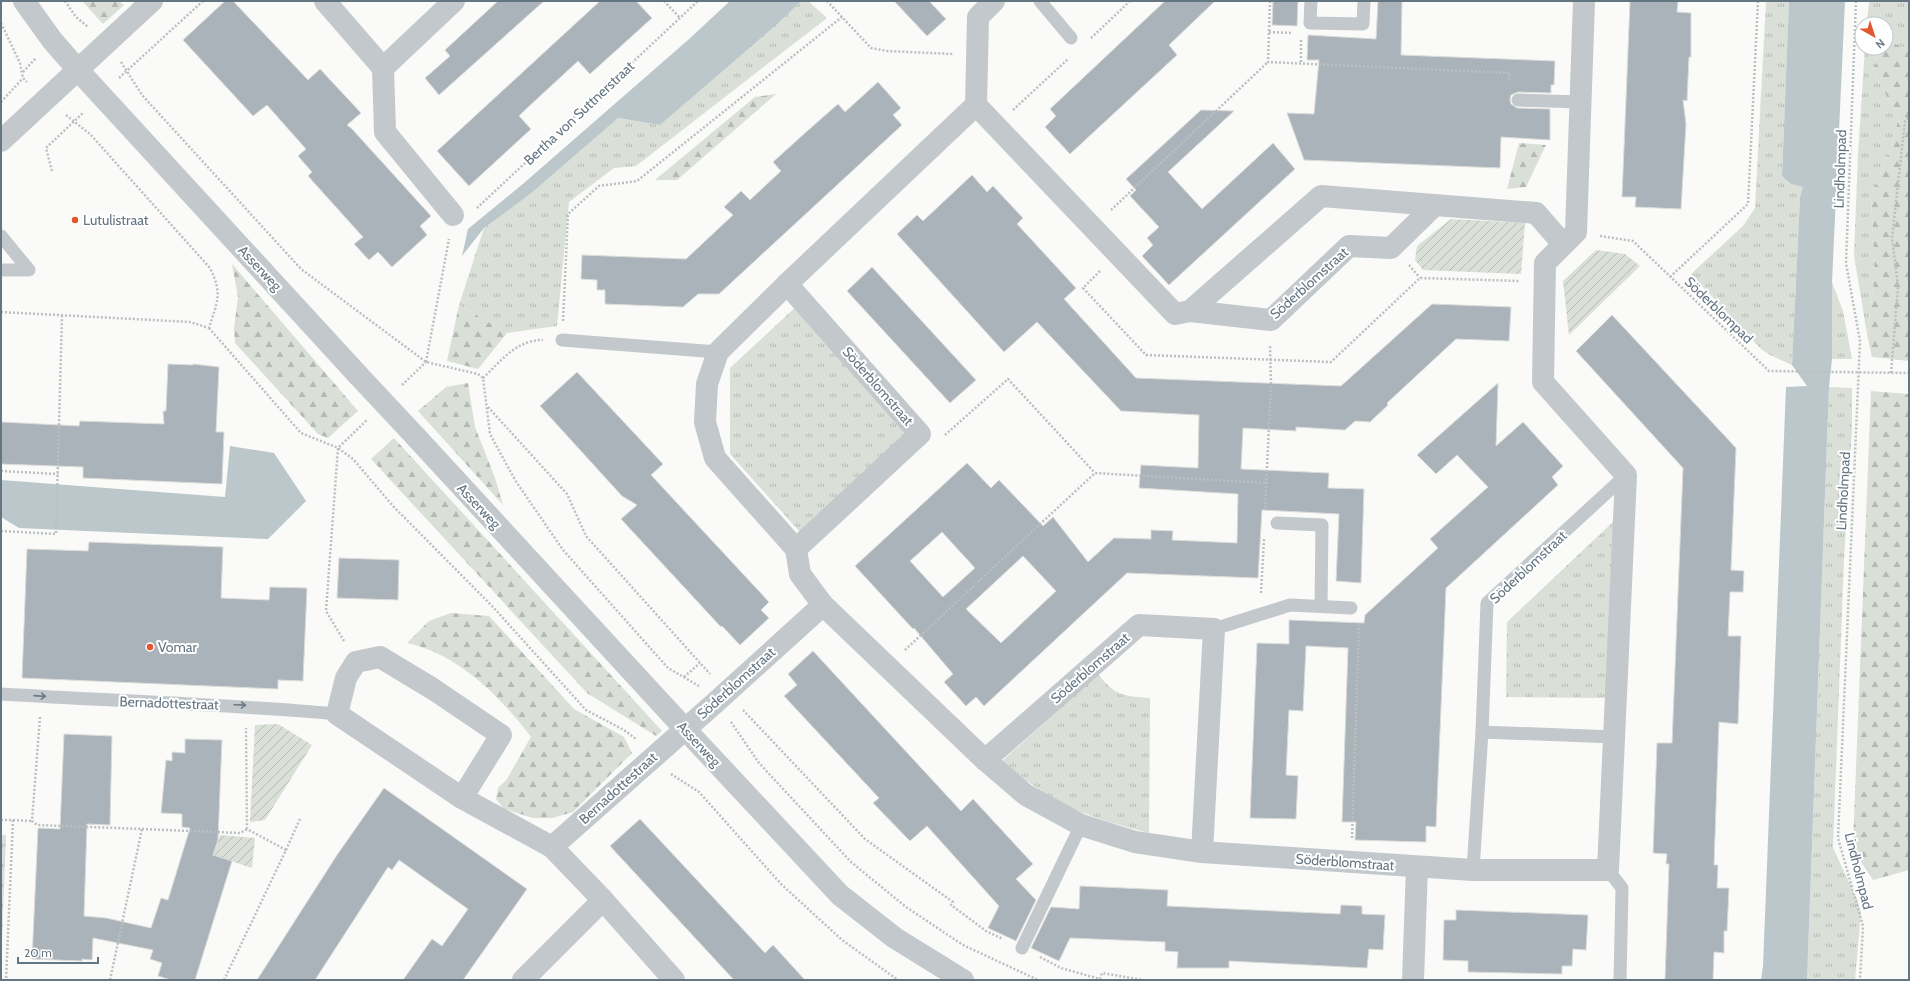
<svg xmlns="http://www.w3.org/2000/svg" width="1910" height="981" viewBox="0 0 1910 981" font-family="Cabin,sans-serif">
  <defs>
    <pattern id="grass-tufts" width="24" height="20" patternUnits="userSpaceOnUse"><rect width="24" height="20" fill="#dadfd7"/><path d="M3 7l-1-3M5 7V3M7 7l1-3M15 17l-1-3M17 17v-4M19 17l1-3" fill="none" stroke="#b4b9b4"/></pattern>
    <pattern id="forest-firs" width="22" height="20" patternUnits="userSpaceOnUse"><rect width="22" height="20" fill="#dadfd7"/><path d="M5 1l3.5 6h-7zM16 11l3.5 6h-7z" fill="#b4b9b4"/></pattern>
    <pattern id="garden-furrows" width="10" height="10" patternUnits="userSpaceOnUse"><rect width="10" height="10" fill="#dadfd7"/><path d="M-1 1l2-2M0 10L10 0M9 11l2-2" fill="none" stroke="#b4b9b4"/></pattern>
  </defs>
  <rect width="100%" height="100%" fill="#fafaf8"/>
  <g fill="url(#grass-tufts)">
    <path d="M800 1H808L827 18 636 166 614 168 569 202 557 326 507 333 459 305 484 228 618 118 660 125Z"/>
    <path d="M1766 1H1789L1782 176 1791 184 1803 187 1800 197 1792 365 1770 355 1761 349 1691 274 1743 226 1755 208Z"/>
    <path d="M1869 1H1909V50L1886 40V24H1867Z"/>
    <path d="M1865 48H1878L1874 73 1899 117 1891 147 1871 197 1875 274 1867 334 1854 255 1858 154Z"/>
    <path d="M1832 282 1843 311 1852 359H1832Z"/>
    <path d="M799 304 914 436 800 532 730 454V368Z"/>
    <path d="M1829 387 1852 388V429L1844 559 1833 848 1857 899 1861 913 1855 980H1807Z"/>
    <path d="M1615 520 1610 698 1506 697 1507 622Z"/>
    <path d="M1098 674C1115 696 1123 696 1150 698L1149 833C1123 826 1095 819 1070 807 1045 795 1023 778 1001 762Z"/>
    <path d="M1 835H6L1 969Z"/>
  </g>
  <g fill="url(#forest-firs)">
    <path d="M82 1H119L124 5 103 24Z"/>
    <path d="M1886 40 1909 50V361L1872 357 1867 334 1875 274 1871 197 1891 147 1899 117 1874 73 1878 48H1886Z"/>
    <path d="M776 94 677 180H655L755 97Z"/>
    <path d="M1519 143 1546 145 1526 187 1507 189Z"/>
    <path d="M232 264 358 411 328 438 318 434 235 343 234 328 238 297Z"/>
    <path d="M459 305 507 333 478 369 447 361Z"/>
    <path d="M468 383 475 427 495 478 503 505 418 411 446 387Z"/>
    <path d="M1871 391 1909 394V870L1873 880 1854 851 1853 844Z"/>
    <path d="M394 438 662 731 656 736 587 693 371 459Z"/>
    <path d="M451 613 489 616 574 709 624 737 632 753 573 812 553 818H533L504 809 496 799 498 788 507 779 531 737C500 696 458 654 407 643L429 621Z"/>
  </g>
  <g fill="url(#garden-furrows)">
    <path d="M1451 219 1525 223 1521 274 1423 270 1415 260 1417 246Z"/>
    <path d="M1596 250 1625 254 1640 266 1569 335 1563 281Z"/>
    <path d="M278 724 312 745 265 820 250 822 255 725Z"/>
    <path d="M220 835 255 838 252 868 213 855Z"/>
  </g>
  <g fill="#bbc7cb">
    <path d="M730 1H801L776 25 660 125 618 118 530 194 484 228 462 256 468 229 524 183 688 40Z"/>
    <path d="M1789 1H1845L1832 282V359L1829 387 1807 980H1761L1763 966 1786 387 1807 386 1792 365 1800 197 1803 187 1791 184 1782 176Z"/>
    <path d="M230 446 274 453 306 501 268 539 19 528 1 517V480L225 497Z"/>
  </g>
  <g fill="#aab3b9" stroke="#dcdcda" fill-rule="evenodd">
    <path d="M225 1H233L308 80 320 69 361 113 347 125 352 129 431 216 420 226 427 235 392 267 378 252 369 260 354 244 363 237 308 176 312 172 298 156 306 149 267 105 253 116 183 40Z"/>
    <path d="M498 1H544L439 95 425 78 450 56 445 50Z"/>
    <path d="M600 1H636L652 18 590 74 578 61 525 110 519 116 531 129 469 186 437 151Z"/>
    <path d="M894 1H929L946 19 927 36Z"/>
    <path d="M1165 1H1215L1169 45 1177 55 1070 154 1045 127 1056 116 1050 109Z"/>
    <path d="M1273 1H1298L1297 26 1272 25Z"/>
    <path d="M1378 1H1402L1401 55 1555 61 1554 85H1551V93L1518 92 1511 95 1510 99 1511 104 1517 108 1550 109V140L1501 137 1500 168 1304 160 1287 113 1314 114 1319 60H1307L1308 35 1376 39Z"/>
    <path d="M1630 1H1678L1677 12 1691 13V57H1689L1687 101 1683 100 1686 124 1681 209 1635 207 1636 197H1622Z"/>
    <path d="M878 82 901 108 893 115 902 125 719 294H698L683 307 605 304V290H597V280L581 279 582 255 686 259 733 215 724 207 741 191 750 200 781 171 773 162 805 133 838 104 845 112Z"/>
    <path d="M1201 110 1234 111 1168 172 1202 209 1273 143 1295 169 1169 285 1142 256 1153 245 1147 238 1159 227 1130 196 1136 190 1126 179Z"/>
    <path d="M972 175 987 192 993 186 1023 218 1017 224 1076 288 1064 299 1136 378 1341 386 1432 304 1511 307 1509 341 1456 339 1387 403 1388 405 1370 422 1355 421 1345 430 1296 427V431L1243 428 1241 469 1329 473 1328 488 1364 489 1361 583 1336 581 1339 514 1262 510 1258 578 1127 573 984 706 976 697 966 706 944 682 953 674 914 628 913 629 855 566 967 463 991 488 999 480 1043 526 1053 517 1088 562 1114 538 1151 539V530L1173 531 1172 540 1237 543 1238 494 1139 488 1141 465 1198 468 1199 415 1121 411 1037 322 1004 352 897 234 917 215 923 221ZM942 532 975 568 943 597 910 561ZM1023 556 1056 591 1001 643 966 609Z"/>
    <path d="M872 267 976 380 950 403 847 291Z"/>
    <path d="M1612 315 1736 448 1731 570 1744 571 1743 592H1730L1728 636H1741L1738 724 1719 722 1714 865H1718L1717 888H1729L1727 931H1724V953L1714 952 1713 980H1665L1669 864H1666L1667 854 1653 853 1657 743H1672L1683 468 1576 351Z"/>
    <path d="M168 364 193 365V364L219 367 216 432H224L222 484 83 478V467L1 464V422L79 426 80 421 164 424 163 411H166Z"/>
    <path d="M577 372 663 464 651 475 769 602 761 610 769 618 740 645 722 626 721 627 621 519 637 505 622 496 540 406Z"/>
    <path d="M1498 383 1496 446 1523 422 1563 466 1552 477 1558 485 1446 588 1436 827 1426 826V842L1355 840 1356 822H1342L1348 648 1306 646 1303 711 1289 710 1286 775 1298 776 1296 819 1250 818 1257 643 1289 644V620L1364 623 1365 615 1438 548 1430 539 1488 487 1457 455 1436 474 1417 455Z"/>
    <path d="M89 542 223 547 221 598 269 600 270 587 307 588 303 681 278 680V689L22 678 27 549 88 551Z"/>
    <path d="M339 558 399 560 398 600 337 598Z"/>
    <path d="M813 651 961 811 973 799 1033 864 1016 879 1036 900 1016 941 988 928 999 906 927 826 910 841 873 803 879 798 784 696 797 685 788 674Z"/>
    <path d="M64 734 112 736 110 825 87 824 84 916 106 918 151 928 161 898 168 900 190 828 182 827V814L161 813 166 760 172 761V752L185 753V739L222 740 218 840 213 855 232 861 195 980H171L158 976 162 963 150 959 153 950 93 938 92 960 82 959V961L32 959 38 828 60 829Z"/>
    <path d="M384 788 527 889 463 980H403L432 939 442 946 468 909 399 860 392 870 388 867 315 980H257L337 855Z"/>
    <path d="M640 819 765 953 773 945 805 980H734L610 846Z"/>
    <path d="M1080 886 1168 890 1167 906 1340 914 1341 905 1362 906V914L1385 915 1383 950 1369 949 1367 968 1229 961V968H1177L1178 952 1165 951V942L1070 938 1059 961 1031 948 1051 907 1079 909Z"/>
    <path d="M1456 910 1588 915 1586 950 1573 949 1572 966H1562V974L1468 972V961L1443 960 1444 920H1456Z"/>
  </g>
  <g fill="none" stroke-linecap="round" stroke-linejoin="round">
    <g stroke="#bbbfc2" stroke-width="2.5" stroke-dasharray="2 2" stroke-linecap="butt">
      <path d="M65 1 76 17 88 27"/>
      <path d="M664 1 680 18"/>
      <path d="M827 1 871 48 887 51 953 54"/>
      <path d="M1270 1 1268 62 1510 73 1509 82"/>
      <path d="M1856 1 1846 263 1860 341 1838 838 1863 926 1860 980"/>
      <path d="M1 23 20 63 23 78 27 82"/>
      <path d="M1269 32 1292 33"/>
      <path d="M1091 38 1130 1"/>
      <path d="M1301 40V64"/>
      <path d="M121 62 142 95 301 269 426 362 478 374 483 378 490 434 515 480 563 550 668 668 699 686"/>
      <path d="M23 72 36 58"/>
      <path d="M119 78 203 1"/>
      <path d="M1 102 23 78"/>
      <path d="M1013 110 1068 59"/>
      <path d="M66 115 90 134 210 268C223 294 217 302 209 328"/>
      <path d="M52 171 46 148 84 112"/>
      <path d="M477 208 698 1"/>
      <path d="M1111 210 1268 62"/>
      <path d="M1600 236 1633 241 1769 371 1909 373"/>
      <path d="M1409 265 1420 278"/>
      <path d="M1100 271 1083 288 1146 355 1331 362 1420 278 1520 281"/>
      <path d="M1670 277 1748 204 1758 1"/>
      <path d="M1 312 190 322 209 328"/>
      <path d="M563 321 568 214 599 186 637 181 842 17"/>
      <path d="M209 328 301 433 338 448 353 459 393 506 493 607 586 710 624 730 636 739"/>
      <path d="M426 362 449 239"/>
      <path d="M1891 373 1898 286 1892 238 1905 121 1909 117"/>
      <path d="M483 378C501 361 516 340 543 340"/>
      <path d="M402 385 426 362"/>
      <path d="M488 407 567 494 586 536 710 674"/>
      <path d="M945 435 1008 379 1095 473"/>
      <path d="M1 471 58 474"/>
      <path d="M1265 508 1271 386 1270 345"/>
      <path d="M1 531 56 534 62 316"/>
      <path d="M1261 593 1264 539"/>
      <path d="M344 641 326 611 338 448 367 420"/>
      <path d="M905 650 1095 473 1267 483"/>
      <path d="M684 677 700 663"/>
      <path d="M743 710 865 839 953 902 951 905 986 931 1003 939"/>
      <path d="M40 717 32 821 37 825 142 829 110 980"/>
      <path d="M731 722 759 763 851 862 906 907 963 945 1038 980"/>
      <path d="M671 774 699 792 781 884 842 940 898 980"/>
      <path d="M1 820H13L6 980"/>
      <path d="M13 820 32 821"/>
      <path d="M142 829 240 833 247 829"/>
      <path d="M1352 838 1359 625"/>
      <path d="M286 850 300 819"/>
      <path d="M1040 957 1061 968 1100 979 1102 973 1143 980"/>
      <path d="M224 980 286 850 247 829 246 728"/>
    </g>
    <g stroke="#c3c8cc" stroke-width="13">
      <path d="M1040 1 1071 38"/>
      <path d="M1311 1 1310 23 1363 24 1364 1"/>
      <path d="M1518 100 1581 102"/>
      <path d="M1 236 29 270H1"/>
      <path d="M562 340 718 352"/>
      <path d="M1277 523 1322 525 1321 606"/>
      <path d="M1214 629 1290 605 1351 608"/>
      <path d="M1 694C113 701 225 704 337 714"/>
      <path d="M1482 732 1615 737"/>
      <path d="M1473 870 1482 732 1487 603 1626 475"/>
      <path d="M1608 870 1622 888 1620 980"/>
      <path d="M1022 948 1081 825"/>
    </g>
    <g stroke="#c3c8cc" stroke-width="22">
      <path d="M325 1 383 68 385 132 453 215"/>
      <path d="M994 1 978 17 976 105 1175 314 1190 311 1271 320 1349 246 1391 248 1435 205"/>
      <path d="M383 68 454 1"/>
      <path d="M976 105 787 284 718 352 707 384 705 422 715 458 796 549 800 574 823 605 985 760 1026 795 1081 825 1135 842 1202 852 1473 870H1608L1626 475 1543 382 1545 263 1576 232 1584 1"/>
      <path d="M1 141 152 1"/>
      <path d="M787 284 920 434 796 549"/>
      <path d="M1190 311 1321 196 1536 213 1563 244"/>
      <path d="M985 760 1139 625 1214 629 1202 852"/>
      <path d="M462 798 501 735 433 689 380 657 356 662 346 678 337 714 462 798 552 847 603 900 674 980"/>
      <path d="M552 847 716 702 823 605"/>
      <path d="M523 980 603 900"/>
      <path d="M1413 980 1417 867"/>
    </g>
    <g stroke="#c3c8cc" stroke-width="22">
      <path d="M24 1 52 40 78 70 358 375"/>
      <path d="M416 437 685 729 840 895 895 938 963 980"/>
    </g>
    <path stroke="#c3c8cc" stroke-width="22" d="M358 375 416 437"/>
  </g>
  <defs><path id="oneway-shaft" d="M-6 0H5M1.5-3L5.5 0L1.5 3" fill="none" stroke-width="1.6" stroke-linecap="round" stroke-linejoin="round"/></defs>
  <g stroke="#6a7a87">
    <use href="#oneway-shaft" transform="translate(40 696) rotate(4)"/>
    <use href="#oneway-shaft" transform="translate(240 705) rotate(2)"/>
  </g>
  <g fill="#e4572e" stroke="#fff" stroke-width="1.5">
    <circle cx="75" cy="220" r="4"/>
    <circle cx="150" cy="647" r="4"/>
  </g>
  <g text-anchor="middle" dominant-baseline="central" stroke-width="4" stroke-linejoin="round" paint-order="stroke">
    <g font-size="14" fill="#657683" stroke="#fff">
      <text transform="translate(579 113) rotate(-43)">Bertha von Suttnerstraat</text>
      <text transform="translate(1840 169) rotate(-88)">Lindholmpad</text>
      <text transform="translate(260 268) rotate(47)">Asserweg</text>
      <text transform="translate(1309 283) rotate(-42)">Söderblomstraat</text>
      <text transform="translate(1719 310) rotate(44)">Söderblompad</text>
      <text transform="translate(878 386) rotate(49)">Söderblomstraat</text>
      <text transform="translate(1843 491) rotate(-87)">Lindholmpad</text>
      <text transform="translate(479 506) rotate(47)">Asserweg</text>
      <text transform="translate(1528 567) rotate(-43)">Söderblomstraat</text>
      <text transform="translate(1090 668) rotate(-41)">Söderblomstraat</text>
      <text transform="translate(736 683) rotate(-42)">Söderblomstraat</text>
      <text transform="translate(169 703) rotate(2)">Bernadottestraat</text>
      <text transform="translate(699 744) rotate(47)">Asserweg</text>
      <text transform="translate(618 788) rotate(-42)">Bernadottestraat</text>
      <text transform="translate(1345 862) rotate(4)">Söderblomstraat</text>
      <text transform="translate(1859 871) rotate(76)">Lindholmpad</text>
    </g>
    <g font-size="14" fill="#657683" stroke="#fff" text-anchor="start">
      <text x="83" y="220">Lutulistraat</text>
      <text x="158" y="647">Vomar</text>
    </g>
  </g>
  <rect width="1910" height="981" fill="none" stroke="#657683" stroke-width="4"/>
  <g transform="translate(1874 36) rotate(141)"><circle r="19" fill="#ffffff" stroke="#c1c8cd"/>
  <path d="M0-3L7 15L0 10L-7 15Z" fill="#e4572e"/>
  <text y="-6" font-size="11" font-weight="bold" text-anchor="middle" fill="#657683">N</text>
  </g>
  <path d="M18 957v6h80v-6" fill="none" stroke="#657683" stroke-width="2"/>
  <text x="24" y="957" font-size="12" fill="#657683" stroke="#ffffff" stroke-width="3" paint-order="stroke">20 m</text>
</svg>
